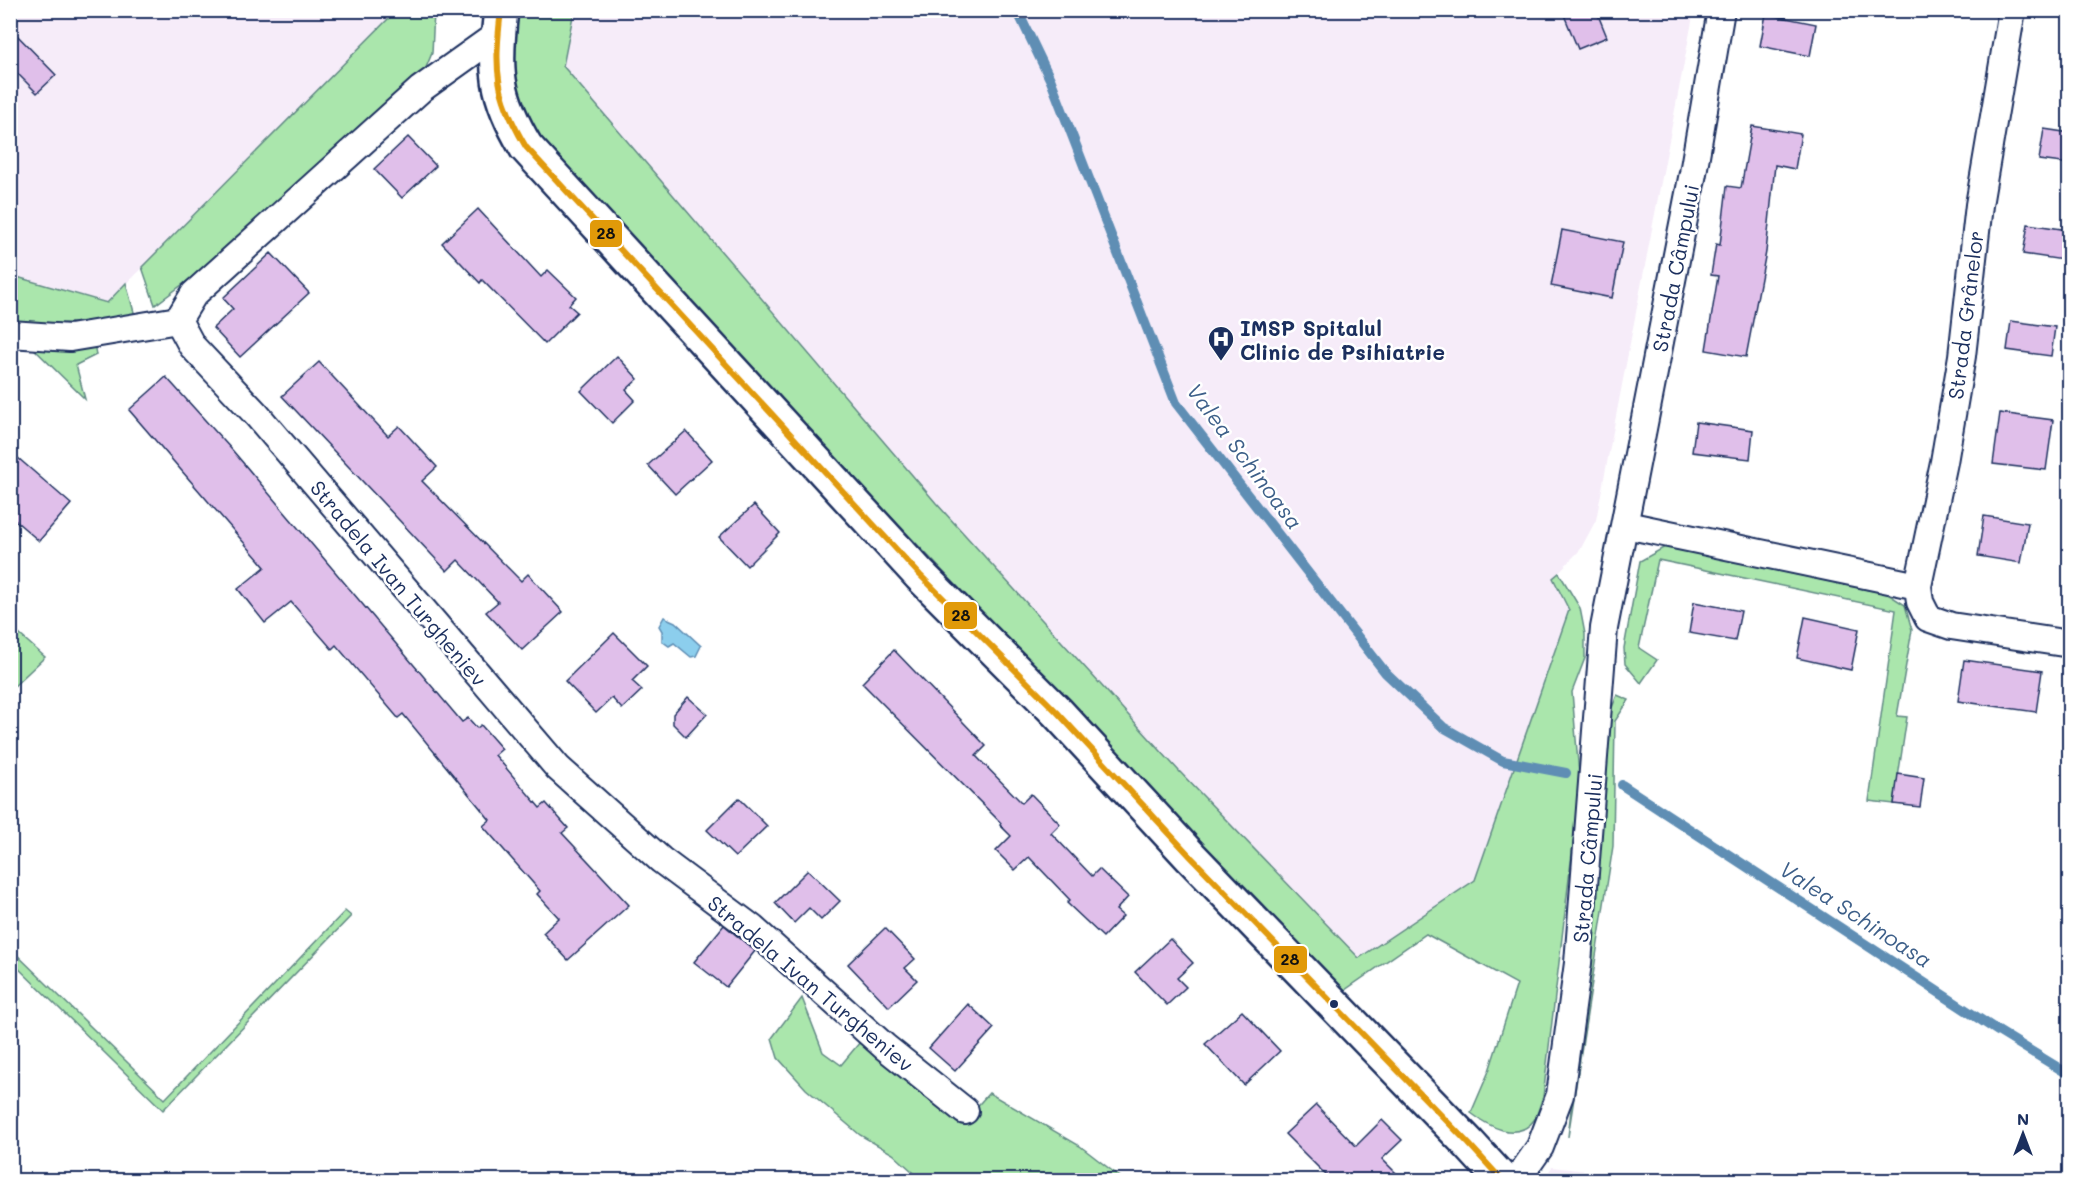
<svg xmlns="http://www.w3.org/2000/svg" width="2080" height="1191" viewBox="0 0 2080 1191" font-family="Mali,sans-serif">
  <rect width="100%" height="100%" fill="#fff"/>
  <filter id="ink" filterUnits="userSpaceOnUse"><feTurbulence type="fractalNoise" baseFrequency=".0167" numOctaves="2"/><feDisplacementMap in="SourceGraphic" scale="12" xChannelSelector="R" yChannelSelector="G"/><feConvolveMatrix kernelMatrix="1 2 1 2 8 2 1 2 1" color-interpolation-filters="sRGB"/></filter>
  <g filter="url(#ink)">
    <g fill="#f6ecf9">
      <path d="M10 11H396L107 303 11 275Z"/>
      <path d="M574 11H1694L1596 520 1580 550 1553 578 1569 610 1475 880 1359 958 1179 771 936 503 563 66Z"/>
      <path d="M1552 1167 1595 1172 1594 1180H1543Z"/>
    </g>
    <g fill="#aae6ac" stroke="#628a85" stroke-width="1.5">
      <path d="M396 11H434L432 53 423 75 246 237 155 305 142 267Z"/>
      <path d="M512 11H574L563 66 936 503 1179 771 1359 958 1475 880 1569 610 1553 578 1559 573 1580 608 1585 634V658L1572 692 1580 786 1543 1097C1540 1104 1538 1114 1534 1120 1517 1143 1488 1126 1471 1113L1489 1071 1517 984 1426 934 1342 992 598 208 527 123 512 77Z"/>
      <path d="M10 275 107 303 126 283 135 316 108 321 11 326Z"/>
      <path d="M27 342 94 343 96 355 76 365 85 399Z"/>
      <path d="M1665 547 1888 594 1905 605 1912 630 1897 716 1907 717 1894 804 1869 801 1896 610 1658 560 1639 648 1657 660 1641 683 1625 664 1624 648 1640 561Z"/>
      <path d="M11 627 45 657 11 689 13 646Z"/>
      <path d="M1617 695 1629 700 1615 721 1613 846 1568 1137 1600 848 1610 713Z"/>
      <path d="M345 911 351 916 163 1110 11 961V949L165 1099Z"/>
      <path d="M802 998 823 1052 841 1065 860 1042 964 1121 989 1093 1080 1146 1124 1180H922L893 1154 860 1135 806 1089 778 1058 772 1038Z"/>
    </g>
    <path fill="#8cceed" stroke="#5f8eb4" stroke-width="1.5" d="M664 617 675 622 701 646 696 656 691 657 674 643 669 646 662 641V631L659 626Z"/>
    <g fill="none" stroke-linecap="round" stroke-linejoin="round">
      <g stroke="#5f8eb4" stroke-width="10">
        <path d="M1017 10 1051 81 1176 403 1385 672 1443 727 1503 761 1566 773"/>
        <path d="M1622 785 1998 1031 2070 1075"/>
      </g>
    </g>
    <g fill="#e0bfea" stroke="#1b2f5e" stroke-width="1.5">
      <path d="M1562 10H1596L1607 37 1578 49Z"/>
      <path d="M1766 14 1816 24 1810 56 1760 46Z"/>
      <path d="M10 28 56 75 37 93 10 66Z"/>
      <path d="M1752 126 1801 134 1795 169 1775 165 1766 252 1746 357 1706 350 1718 276 1711 275 1716 244 1720 245 1727 186 1741 188Z"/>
      <path d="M2044 129 2070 133V164L2039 160Z"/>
      <path d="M408 137 436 166 402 198 374 169Z"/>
      <path d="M478 209 541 277 548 270 576 297 569 305 577 312 545 344 482 280 480 283 442 243Z"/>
      <path d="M2028 224 2068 230 2063 260 2023 254Z"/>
      <path d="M1562 230 1623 242 1612 298 1551 286Z"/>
      <path d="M271 253 309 293 240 357 213 328 233 309 223 298Z"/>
      <path d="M2011 321 2055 327 2051 356 2007 350Z"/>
      <path d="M617 356 638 379 626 390 635 400 612 423 581 391Z"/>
      <path d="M319 362 388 436 399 426 437 467 422 481 521 581 528 574 563 612 522 650 486 612 498 602 458 560 447 571 282 396Z"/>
      <path d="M166 377 233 451 462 722 468 718 477 728 481 725 502 749 495 755 540 808 546 803 568 828 562 833 629 905 568 960 543 933 559 918 537 894 540 891 483 826 490 820 403 714 398 718 336 645 332 649 291 602 265 623 238 589 265 567 129 410Z"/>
      <path d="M2000 413 2053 420 2046 470 1993 464Z"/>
      <path d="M1696 422 1753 430 1750 459 1692 452Z"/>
      <path d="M686 431 712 460 675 494 648 465Z"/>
      <path d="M10 451 71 504 39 541 10 516Z"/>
      <path d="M754 505 780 533 747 566 719 537Z"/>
      <path d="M1984 516 2028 523 2021 563 1978 556Z"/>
      <path d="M1694 602 1741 611 1735 641 1689 633Z"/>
      <path d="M1805 617 1859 629 1851 670 1797 658Z"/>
      <path d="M614 633 647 666 632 681 642 690 622 709 612 698 596 713 565 681Z"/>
      <path d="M894 650 986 746 976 756 1022 803 1031 794 1060 824 1051 833 1092 876 1099 869 1128 897 1116 910 1123 916 1103 937 1067 903 1070 900 1029 857 1015 870 996 851 1011 836 1000 825 1001 823 862 683Z"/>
      <path d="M1964 660 2042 671 2036 712 1958 701Z"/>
      <path d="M688 697 707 714 686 737 673 724V714Z"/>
      <path d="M1898 774 1924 778 1920 807 1894 804Z"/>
      <path d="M739 798 767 826 735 857 707 830Z"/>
      <path d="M808 870 840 901 821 920 809 908 794 923 775 903Z"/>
      <path d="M724 925 755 951 726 987 694 962Z"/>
      <path d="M885 928 915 959 905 968 917 980 889 1007 848 964Z"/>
      <path d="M1170 939 1193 963 1177 978 1186 987 1167 1005 1135 972Z"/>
      <path d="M968 1004 994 1028 955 1071 929 1048Z"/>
      <path d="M1242 1011 1280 1051 1244 1085 1205 1044Z"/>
      <path d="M1316 1105 1356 1146 1382 1120 1402 1140 1382 1159 1403 1180H1331L1285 1134Z"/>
    </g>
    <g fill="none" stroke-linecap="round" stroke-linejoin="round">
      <g stroke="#1b2f5e" stroke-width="30">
        <g id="minor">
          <path d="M2012 10 1979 205 1962 356 1944 462 1918 586 1920 602 1928 618 1951 626 2070 644"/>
          <path d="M498 34 421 89 194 294 178 320 192 346 256 414 558 768 661 860 752 928 885 1047 965 1111"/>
          <path d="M10 334 70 338 178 320"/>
          <path d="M1626 525 1918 586"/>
          <path d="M1517 1180 1540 1147 1560 1095 1578 963 1604 628 1693 173 1721 10"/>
        </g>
      </g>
      <g stroke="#1b2f5e" stroke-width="38">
        <path id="tertiary" d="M501 10C494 70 495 95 526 147L920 575 1057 712 1191 857 1469 1144 1502 1180"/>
      </g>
      <use href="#minor" stroke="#fff" stroke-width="26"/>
      <use href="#tertiary" stroke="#fff" stroke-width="33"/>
      <g stroke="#fff" stroke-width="10">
        <path id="bus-1" d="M501 10C494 70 495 95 526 147L920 575 1057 712 1191 857 1469 1144 1502 1180"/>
      </g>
      <use href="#bus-1" stroke="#e19a09" stroke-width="6"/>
    </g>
  </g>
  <defs>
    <g id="hospital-pin" transform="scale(1.35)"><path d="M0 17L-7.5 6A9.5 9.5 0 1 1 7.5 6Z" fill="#1b2f5e" stroke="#fff"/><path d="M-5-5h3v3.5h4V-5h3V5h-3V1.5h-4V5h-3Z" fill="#fff"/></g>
  </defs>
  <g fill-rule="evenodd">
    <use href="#hospital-pin" x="1221" y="339"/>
  </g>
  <circle fill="#1b2f5e" stroke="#fff" stroke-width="2" cx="1334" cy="1004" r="5"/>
  <g text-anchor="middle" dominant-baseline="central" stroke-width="5" stroke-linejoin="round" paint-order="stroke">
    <g font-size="21" fill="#1b2f5e" stroke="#fff">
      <text transform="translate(1675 268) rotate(-79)">Strada Câmpului</text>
      <text transform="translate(1965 315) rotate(-83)">Strada Grânelor</text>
      <text transform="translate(399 583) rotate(50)">Stradela Ivan Turgheniev</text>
      <text transform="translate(1587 858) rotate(-85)">Strada Câmpului</text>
      <text transform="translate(811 983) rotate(40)">Stradela Ivan Turgheniev</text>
    </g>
    <g font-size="21" font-weight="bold" fill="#1b2f5e" stroke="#fff" text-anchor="start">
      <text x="1240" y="327">IMSP Spitalul<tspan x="1240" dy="24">Clinic de Psihiatrie</tspan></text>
    </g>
    <g font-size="22" font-style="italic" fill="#3d5f89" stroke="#fff">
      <text transform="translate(1245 456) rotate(53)">Valea Schinoasa</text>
      <text transform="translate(1856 914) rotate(33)">Valea Schinoasa</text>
    </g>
  </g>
  <g stroke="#fff" stroke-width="2">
    <rect x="589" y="219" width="34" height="29" rx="6" fill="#e19a09"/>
    <rect x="943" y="601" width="35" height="29" rx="6" fill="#e19a09"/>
    <rect x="1273" y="945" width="35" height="29" rx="6" fill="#e19a09"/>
  </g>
  <g font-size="16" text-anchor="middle" font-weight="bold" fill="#111">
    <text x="606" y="239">28</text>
    <text x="961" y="621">28</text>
    <text x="1290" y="965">28</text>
  </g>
  <rect width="2080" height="1191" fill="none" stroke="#fff" stroke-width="36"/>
  <rect x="18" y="18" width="2044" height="1155" fill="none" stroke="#1b2f5e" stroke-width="2" filter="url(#ink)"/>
  <g transform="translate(2023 1134)" stroke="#ffffff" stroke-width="4.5" paint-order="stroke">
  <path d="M0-4.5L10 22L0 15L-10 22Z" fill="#1b2f5e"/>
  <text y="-9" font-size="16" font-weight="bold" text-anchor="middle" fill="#1b2f5e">N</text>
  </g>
</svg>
